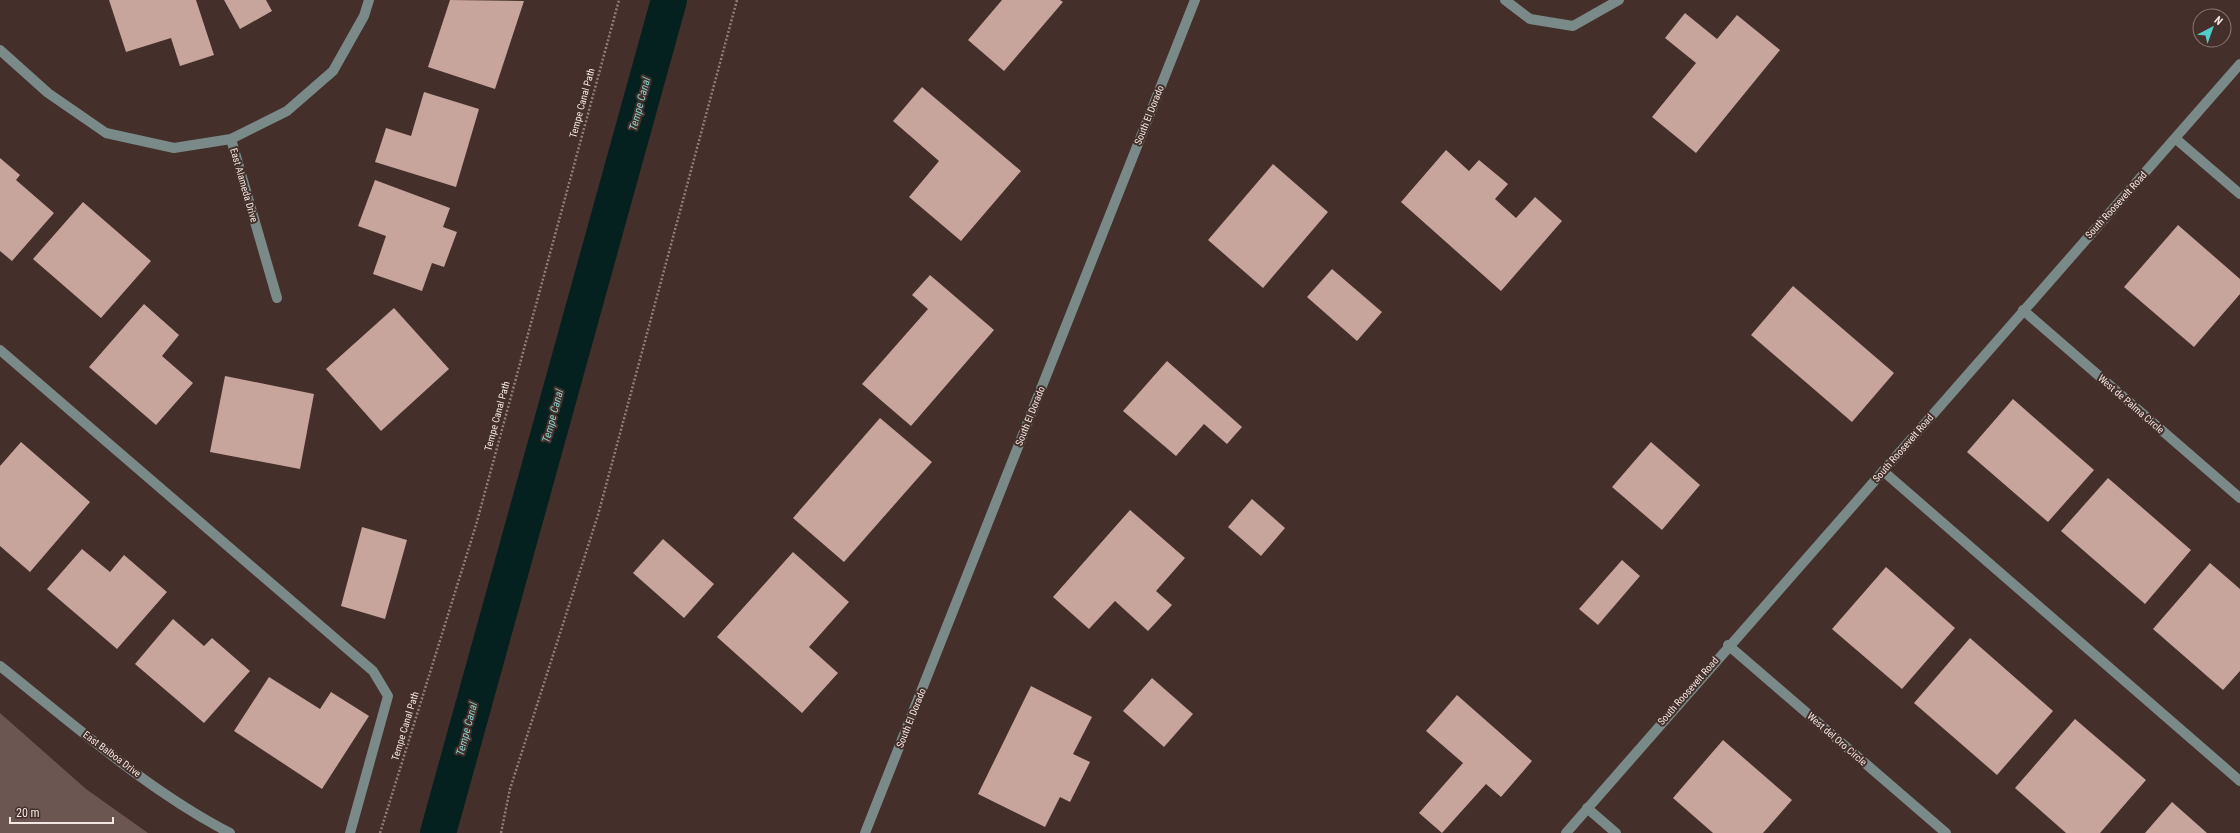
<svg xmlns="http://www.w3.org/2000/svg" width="2240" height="833" viewBox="0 0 2240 833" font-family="'Roboto Condensed',sans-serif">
  <rect width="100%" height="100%" fill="#442f2a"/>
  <path fill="#6c5651" d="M0 713 86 789 148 833H0Z"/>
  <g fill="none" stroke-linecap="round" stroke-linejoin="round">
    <path stroke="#042120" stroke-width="36" d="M438 833 669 0"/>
  </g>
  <g fill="#c7a49c">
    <path d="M109 0H196L214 55 180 66 171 38 126 52Z"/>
    <path d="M224 0H266L272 11 240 29Z"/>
    <path d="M450 0 524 1 495 89 428 67Z"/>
    <path d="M1002 0H1060L1063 2 1004 71 968 40Z"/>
    <path d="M1685 13 1717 39 1737 15 1780 50 1696 153 1652 117 1696 63 1665 38Z"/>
    <path d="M922 87 1021 171 961 241 909 197 939 161 893 121Z"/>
    <path d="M424 92 479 109 456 187 375 162 386 128 411 136Z"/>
    <path d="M1446 150 1469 171 1479 160 1508 184 1495 199 1516 218 1535 197 1562 221 1501 291 1401 202Z"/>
    <path d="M0 158 20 175 16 180 54 213 12 261 0 251Z"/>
    <path d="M1273 164 1328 212 1263 288 1208 240Z"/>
    <path d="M375 180 450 208 443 227 457 232 444 267 432 263 422 291 373 274 386 236 358 226Z"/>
    <path d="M83 202 151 261 101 318 33 259Z"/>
    <path d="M2178 225 2240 279V294L2194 347 2124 287Z"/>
    <path d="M1332 269 1382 312 1357 341 1307 297Z"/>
    <path d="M930 275 994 330 911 426 862 384 928 309 912 295Z"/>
    <path d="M1793 286 1894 373 1852 422 1751 335Z"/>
    <path d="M144 304 179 335 162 356 193 383 156 425 89 367Z"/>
    <path d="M394 308 449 369 381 431 326 369Z"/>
    <path d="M1167 361 1242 427 1227 444 1204 424 1176 456 1123 411Z"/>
    <path d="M225 376 314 394 300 469 210 452Z"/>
    <path d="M2013 399 2094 470 2048 522 1967 452Z"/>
    <path d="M880 418 932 462 844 562 793 518Z"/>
    <path d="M21 442 90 502 30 572 0 546V466Z"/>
    <path d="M1651 442 1700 485 1662 530 1612 487Z"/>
    <path d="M2108 478 2191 550 2145 604 2061 531Z"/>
    <path d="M1252 499 1285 528 1261 556 1228 527Z"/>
    <path d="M1130 510 1185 558 1156 591 1172 605 1148 631 1115 601 1089 629 1053 597Z"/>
    <path d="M362 527 407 540 385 619 341 606Z"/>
    <path d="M663 539 714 584 684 618 633 573Z"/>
    <path d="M82 549 110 572 124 555 167 592 117 649 47 589Z"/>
    <path d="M793 552 849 602 809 647 838 673 802 713 717 637Z"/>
    <path d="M1622 560 1640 576 1598 625 1579 609Z"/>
    <path d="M2210 563 2240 589V671L2223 690 2153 629Z"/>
    <path d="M1886 567 1955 628 1902 689 1832 629Z"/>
    <path d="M173 619 204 646 212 638 250 671 204 723 135 664Z"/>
    <path d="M1970 638 2053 711 1997 775 1914 703Z"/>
    <path d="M269 677 320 709 331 692 369 716 322 789 234 731Z"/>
    <path d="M1152 678 1193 714 1164 747 1123 711Z"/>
    <path d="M1031 686 1092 717 1073 754 1090 762 1070 802 1060 797 1045 827 978 794Z"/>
    <path d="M1457 695 1532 761 1501 797 1486 784 1442 833 1419 813 1463 763 1426 731Z"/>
    <path d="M2075 719 2146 780 2100 833H2066L2015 788Z"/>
    <path d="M1723 740 1792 800 1763 833H1713L1673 798Z"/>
    <path d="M2172 802 2207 833H2145Z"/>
  </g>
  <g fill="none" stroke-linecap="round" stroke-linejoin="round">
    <g stroke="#907e7a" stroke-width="2.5" stroke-dasharray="2 2" stroke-linecap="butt">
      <path d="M380 833 476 525 619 0"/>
      <path d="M501 833 510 789 598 515 737 0"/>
    </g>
    <g stroke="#798a89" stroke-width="10">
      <path d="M1505 0 1530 19 1573 26 1619 0"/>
      <path d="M0 50 48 93 106 133 174 148 231 139 287 111 333 71 364 16 369 0"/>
      <path d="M231 139 277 298"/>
      <path d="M2176 139 2240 194"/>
      <path d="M2023 310 2240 498"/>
      <path d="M0 350 373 671 388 696 350 833"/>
      <path d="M1883 471 2240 781"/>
      <path d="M1728 645 1946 833"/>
      <path d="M0 666C72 723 147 790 230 833"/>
      <path d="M1587 808 1616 833"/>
      <path d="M865 833 1195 0"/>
      <path d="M1566 833 2240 64"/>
    </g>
  </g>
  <g text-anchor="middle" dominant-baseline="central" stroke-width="4" stroke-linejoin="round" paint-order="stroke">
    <g font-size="10" fill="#f3e5e2" stroke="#442f2a">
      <text transform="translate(582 103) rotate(-75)">Tempe Canal Path</text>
      <text transform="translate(1149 115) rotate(-68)">South El Dorado</text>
      <text transform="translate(244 185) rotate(74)">East Alameda Drive</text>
      <text transform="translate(2116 205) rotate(-48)">South Roosevelt Road</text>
      <text transform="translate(2131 404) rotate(41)">West de Palma Circle</text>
      <text transform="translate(497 416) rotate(-75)">Tempe Canal Path</text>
      <text transform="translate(1030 416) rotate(-68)">South El Dorado</text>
      <text transform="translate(1903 448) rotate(-49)">South Roosevelt Road</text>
      <text transform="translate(1688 691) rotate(-49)">South Roosevelt Road</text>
      <text transform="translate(911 718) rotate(-68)">South El Dorado</text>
      <text transform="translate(405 726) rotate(-73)">Tempe Canal Path</text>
      <text transform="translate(1837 739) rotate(41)">West del Oro Circle</text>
      <text transform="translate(112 754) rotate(37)">East Balboa Drive</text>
    </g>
    <g font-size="11" font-style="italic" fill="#87d0cf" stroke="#442f2a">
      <text transform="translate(640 104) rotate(-75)">Tempe Canal</text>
      <text transform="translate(553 416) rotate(-75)">Tempe Canal</text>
      <text transform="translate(467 729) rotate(-75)">Tempe Canal</text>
    </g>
  </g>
  <g transform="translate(2212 28) rotate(41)"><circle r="19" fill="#442f2a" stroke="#8a7874"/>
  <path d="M0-3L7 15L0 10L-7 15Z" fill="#52cdcc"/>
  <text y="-6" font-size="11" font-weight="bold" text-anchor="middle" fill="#f3e5e2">N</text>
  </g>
  <path d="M10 817v6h103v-6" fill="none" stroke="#f3e5e2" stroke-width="2"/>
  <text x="16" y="817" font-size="12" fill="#f3e5e2" stroke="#442f2a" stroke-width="3" paint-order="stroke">20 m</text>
</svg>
